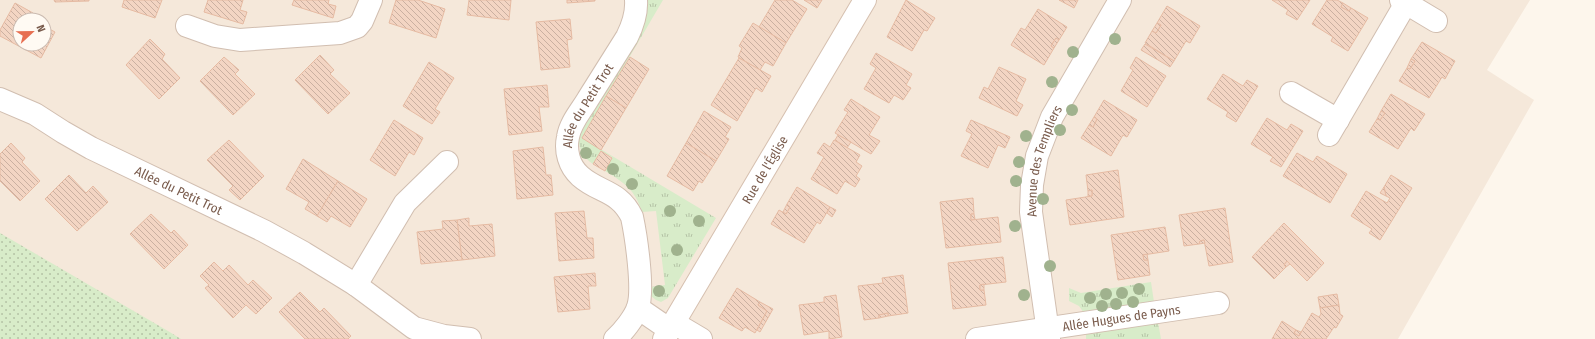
<svg xmlns="http://www.w3.org/2000/svg" width="1595" height="339" viewBox="0 0 1595 339" font-family="'Fira Sans Condensed',sans-serif">
  <defs>
    <pattern id="grass-tufts" width="24" height="20" patternUnits="userSpaceOnUse"><rect width="24" height="20" fill="#d8ecc9"/><path d="M3 7l-1-3M5 7V3M7 7l1-3M15 17l-1-3M17 17v-4M19 17l1-3" fill="none" stroke="#b4c2a5"/></pattern>
    <pattern id="park-dots" width="8" height="8" patternUnits="userSpaceOnUse"><rect width="8" height="8" fill="#d8ecc9"/><path d="M2 2h.1M6 6h.1" fill="none" stroke="#b4c2a5" stroke-width="1.8" stroke-linecap="round"/></pattern>
    <pattern id="building-back-hatch" width="6" height="6" patternUnits="userSpaceOnUse"><rect width="6" height="6" fill="#f3d5c3"/><path d="M-1 5l2 2M0 0l6 6M5-1l2 2" fill="none" stroke="#cab0a1"/></pattern>
  </defs>
  <rect width="100%" height="100%" fill="#fdf6ec"/>
  <path fill="#f5e8da" fill-rule="evenodd" d="M0 0H1530L1487 70 1534 100 1398 339H0ZM20 20H44V44H20Z"/>
  <g fill="url(#grass-tufts)">
    <path d="M648 0H663L582 138 716 218 668 298 661 302 656 300 651 296V287L665 285 656 211 642 212C635 190 625 183 605 171L612 157 601 151 593 164C583 157 578 149 579 136L644 25Z"/>
    <path d="M1151 282 1154 302 1084 313 1079 306 1069 301V288L1081 293Z"/>
    <path d="M1158 322 1161 339H1086V333Z"/>
  </g>
  <path fill="url(#park-dots)" d="M0 233 168 331 181 339H0Z"/>
  <g fill="url(#building-back-hatch)" stroke="#e6bba3">
    <path d="M54 0H89V1L55 2Z"/>
    <path d="M124 0H162L155 18 122 7Z"/>
    <path d="M208 0H243L240 10 247 12 243 24 204 12Z"/>
    <path d="M294 0H329L328 4 336 6 333 18 292 5Z"/>
    <path d="M396 0H418L445 9 436 38 389 23Z"/>
    <path d="M469 0H511L509 20 467 15Z"/>
    <path d="M567 0H595V1L567 3Z"/>
    <path d="M775 0H792L807 9 786 43 759 27Z"/>
    <path d="M804 0H822L817 8Z"/>
    <path d="M906 0 935 18 927 31 924 30 912 51 887 37Z"/>
    <path d="M1059 0H1078L1074 8Z"/>
    <path d="M1272 0H1310L1297 20 1286 14 1288 10Z"/>
    <path d="M1327 0H1337L1343 3 1341 7 1349 11 1351 8 1368 18 1348 51 1331 41 1333 37 1312 24Z"/>
    <path d="M15 3 33 13 31 18 34 20H20V44H44V26L55 32 41 58 0 36V30Z"/>
    <path d="M1343 3 1351 8 1349 11 1341 7Z"/>
    <path d="M1167 6 1200 26 1190 43 1186 41 1174 61 1145 43 1152 31 1156 33 1161 25 1157 23Z"/>
    <path d="M1038 9 1067 27 1059 40 1056 38 1051 46 1054 48 1044 65 1011 45 1021 28 1025 30Z"/>
    <path d="M570 19 572 39 567 40 570 67 541 70 536 22Z"/>
    <path d="M753 23 786 43 773 66 765 62 760 70 738 57 742 48 739 46Z"/>
    <path d="M1157 23 1161 25 1156 33 1152 31Z"/>
    <path d="M1056 38 1059 40 1054 48 1051 46Z"/>
    <path d="M150 39 165 54 162 59 180 78 159 99 126 65Z"/>
    <path d="M1422 42 1455 61 1445 79 1442 77 1429 98 1399 81 1407 68 1410 69 1415 61 1411 59Z"/>
    <path d="M1145 44 1174 61 1170 67 1141 50Z"/>
    <path d="M876 53 912 74 906 85 911 88 903 100 894 95 889 103 864 89 876 68 870 64Z"/>
    <path d="M320 55 334 70 330 74 350 93 328 114 295 80Z"/>
    <path d="M224 57 239 70 235 74 255 94 233 115 200 81Z"/>
    <path d="M630 57 649 69 626 108 606 96Z"/>
    <path d="M1136 57 1166 76 1147 107 1121 91 1133 70 1130 68Z"/>
    <path d="M739 58 771 76 762 92 756 88 737 121 711 105Z"/>
    <path d="M1411 59 1415 61 1410 69 1407 68Z"/>
    <path d="M429 62 454 78 435 109 440 112 432 124 403 106Z"/>
    <path d="M999 67 1026 79 1016 101 1023 105 1017 116 979 98 984 87 988 89Z"/>
    <path d="M1223 74 1243 86 1247 80 1258 86 1236 122 1226 116 1228 112 1207 99Z"/>
    <path d="M547 85 549 107H539L542 131 509 135 504 89Z"/>
    <path d="M1391 94 1425 114 1414 131 1411 128 1398 149 1369 132 1377 119 1380 120 1385 113 1381 111Z"/>
    <path d="M606 96 626 108 601 150 582 138Z"/>
    <path d="M851 99 880 117 869 135 880 141 871 154 835 133 848 112 844 110Z"/>
    <path d="M1104 100 1137 120 1127 137 1123 135 1111 156 1081 138 1089 125 1093 127 1097 119 1094 117Z"/>
    <path d="M704 111 731 127 725 137 729 139 716 161 686 143Z"/>
    <path d="M1381 111 1385 113 1380 120 1377 119Z"/>
    <path d="M1094 117 1097 119 1093 127 1089 125Z"/>
    <path d="M1267 118 1287 130 1291 124 1303 131 1281 167 1270 161 1273 157 1251 144Z"/>
    <path d="M394 120 423 138 414 155 409 152 395 176 370 160Z"/>
    <path d="M971 120 1010 137 1005 148 998 145 988 168 961 156 972 134 966 131Z"/>
    <path d="M838 135 851 142 847 148 835 140Z"/>
    <path d="M229 140 264 176 240 200 229 190 233 186 207 160Z"/>
    <path d="M834 140 860 155 856 162 862 166 856 176 860 179 855 187 845 181 837 194 811 179 824 157 817 153 824 143 830 147Z"/>
    <path d="M11 143 25 158 22 162 40 181 20 201 0 181V154Z"/>
    <path d="M686 143 716 161 702 183 699 181 693 191 667 176Z"/>
    <path d="M543 147 546 175H551L553 195 517 199 513 151Z"/>
    <path d="M601 151 612 158 605 171 593 164Z"/>
    <path d="M1297 153 1313 162 1317 156 1347 174 1330 203 1283 176Z"/>
    <path d="M303 159 338 181 317 216 305 209 309 202 286 189Z"/>
    <path d="M1118 170 1124 217 1070 225 1066 200 1092 196V190L1088 191 1086 175Z"/>
    <path d="M69 175 86 193 93 186 108 202 77 231 45 199Z"/>
    <path d="M1391 175 1412 188 1380 240 1369 233 1372 229 1351 216 1366 191 1387 203 1390 198 1386 196 1384 187Z"/>
    <path d="M338 181 367 199 350 227 331 216 327 222 317 216Z"/>
    <path d="M797 187 830 207 820 224 817 222 804 243 771 224 779 210 786 214 790 207 787 204Z"/>
    <path d="M1384 187 1386 196 1380 193Z"/>
    <path d="M1092 190V196H1088V191Z"/>
    <path d="M973 198 974 214H971V220L998 217 1001 242 946 248 940 202Z"/>
    <path d="M787 204 790 207 786 214 783 212Z"/>
    <path d="M830 207 836 210 832 217 827 213Z"/>
    <path d="M1225 208 1233 262 1209 266 1204 240 1200 241 1199 244 1184 246 1179 215Z"/>
    <path d="M584 211 587 238H593L594 258 559 261 555 213Z"/>
    <path d="M151 214 171 233 174 230 188 245 164 269 130 234Z"/>
    <path d="M971 214H974L975 219 971 220Z"/>
    <path d="M469 218V226L492 224 495 256 462 260 457 220Z"/>
    <path d="M457 220 462 260 421 264 417 232 443 229 442 221Z"/>
    <path d="M1284 223 1324 263 1307 281 1287 261 1284 265 1286 267 1274 279 1252 257Z"/>
    <path d="M1165 227 1169 251 1143 255 1144 260H1148L1150 275 1118 280 1111 235Z"/>
    <path d="M1204 240 1205 243 1199 244 1200 241Z"/>
    <path d="M1147 254 1148 260H1144L1143 255Z"/>
    <path d="M1003 257 1006 282 980 285V290H984L986 305 953 309 948 263Z"/>
    <path d="M1287 261 1290 264 1286 267 1284 265Z"/>
    <path d="M214 262 223 271 229 265 248 285 253 280 272 298 256 314 246 305 233 318 205 288 209 285 200 276Z"/>
    <path d="M595 273 596 286H588L590 309 558 312 554 277Z"/>
    <path d="M903 275 908 313 888 316V313L879 315V318L864 320 858 286 883 283 882 278Z"/>
    <path d="M984 284V290H980V285Z"/>
    <path d="M737 288 760 302 758 305 767 311 755 333 745 327 742 331 719 318Z"/>
    <path d="M300 292 320 312 324 308 351 336 348 339H305L279 312Z"/>
    <path d="M1337 294 1339 305 1320 308 1318 297Z"/>
    <path d="M836 295 842 337 829 339V331L804 335 799 305 824 302V297Z"/>
    <path d="M760 302 773 309 760 332 757 330 767 311 758 305Z"/>
    <path d="M1339 305 1340 314 1343 316 1336 328 1334 327 1326 339H1272L1282 321 1296 330 1294 333 1299 336 1312 313 1319 317 1321 314 1320 308Z"/>
    <path d="M888 313V316L879 318V315Z"/>
    <path d="M1296 330 1301 332 1299 336 1294 333Z"/>
  </g>
  <g fill="none" stroke-linecap="round" stroke-linejoin="round">
    <g stroke="#d1beb0" stroke-width="24">
      <g id="street">
        <path d="M1401 0 1436 21"/>
        <path d="M187 26 215 36 240 40 340 33 357 27 362 21 371 0"/>
        <path d="M1291 93 1338 120"/>
        <path id="s1" d="M0 99 35 114 63 132 91 148 264 231 304 253 356 285 414 328 444 336 470 339"/>
        <path d="M1329 135 1406 3"/>
        <path d="M356 285 405 203 447 162"/>
        <path d="M638 308 670 330"/>
        <path d="M674 323 701 339"/>
        <path id="s2" d="M615 339C623 332 635 317 638 307 644 289 636 236 632 217 619 190 599 193 580 176 569 166 565 151 568 137 570 123 581 111 588 99 601 78 614 58 627 37 633 25 637 14 636 0"/>
        <path id="s3" d="M977 339 1218 303"/>
        <path id="s4" d="M1049 339 1031 212 1032 185 1037 156 1052 117 1120 0"/>
      </g>
    </g>
    <g stroke="#d6c0b0" stroke-width="24">
      <g id="secondary">
        <path id="s5" d="M664 339 865 0"/>
      </g>
    </g>
    <use href="#street" stroke="#fff" stroke-width="22"/>
    <use href="#secondary" stroke="#fff" stroke-width="22"/>
  </g>
  <g fill="#a0b28e">
    <circle cx="1115" cy="39" r="6"/>
    <circle cx="1073" cy="52" r="6"/>
    <circle cx="1052" cy="82" r="6"/>
    <circle cx="1072" cy="110" r="6"/>
    <circle cx="1060" cy="130" r="6"/>
    <circle cx="1026" cy="136" r="6"/>
    <circle cx="586" cy="153" r="6"/>
    <circle cx="1019" cy="162" r="6"/>
    <circle cx="613" cy="169" r="6"/>
    <circle cx="1016" cy="181" r="6"/>
    <circle cx="632" cy="184" r="6"/>
    <circle cx="1043" cy="199" r="6"/>
    <circle cx="670" cy="211" r="6"/>
    <circle cx="699" cy="221" r="6"/>
    <circle cx="1015" cy="226" r="6"/>
    <circle cx="677" cy="250" r="6"/>
    <circle cx="1050" cy="266" r="6"/>
    <circle cx="1139" cy="289" r="6"/>
    <circle cx="659" cy="291" r="6"/>
    <circle cx="1122" cy="293" r="6"/>
    <circle cx="1106" cy="294" r="6"/>
    <circle cx="1024" cy="295" r="6"/>
    <circle cx="1090" cy="298" r="6"/>
    <circle cx="1133" cy="302" r="6"/>
    <circle cx="1116" cy="304" r="6"/>
    <circle cx="1102" cy="306" r="6"/>
  </g>
  <g text-anchor="middle" dominant-baseline="central" stroke-width="3" stroke-linejoin="round" paint-order="stroke">
    <g font-size="13" fill="#7a5c4d" stroke="#fffaf3">
      <text stroke="none"><textPath href="#s2" startOffset="277">Allée du Petit Trot</textPath></text>
      <text stroke="none"><textPath href="#s4" startOffset="181">Avenue des Templiers</textPath></text>
      <text stroke="none"><textPath href="#s5" startOffset="197">Rue de l'Église</textPath></text>
      <text stroke="none"><textPath href="#s1" startOffset="201">Allée du Petit Trot</textPath></text>
      <text stroke="none"><textPath href="#s3" startOffset="146">Allée Hugues de Payns</textPath></text>
    </g>
  </g>
  <g transform="translate(32 32) rotate(68)"><circle r="19" fill="#fffaf3" stroke="#cabbb1"/>
  <path d="M0-3L7 15L0 10L-7 15Z" fill="#e76f51"/>
  <text y="-6" font-size="11" font-weight="bold" text-anchor="middle" fill="#7a5c4d">N</text>
  </g>
</svg>
